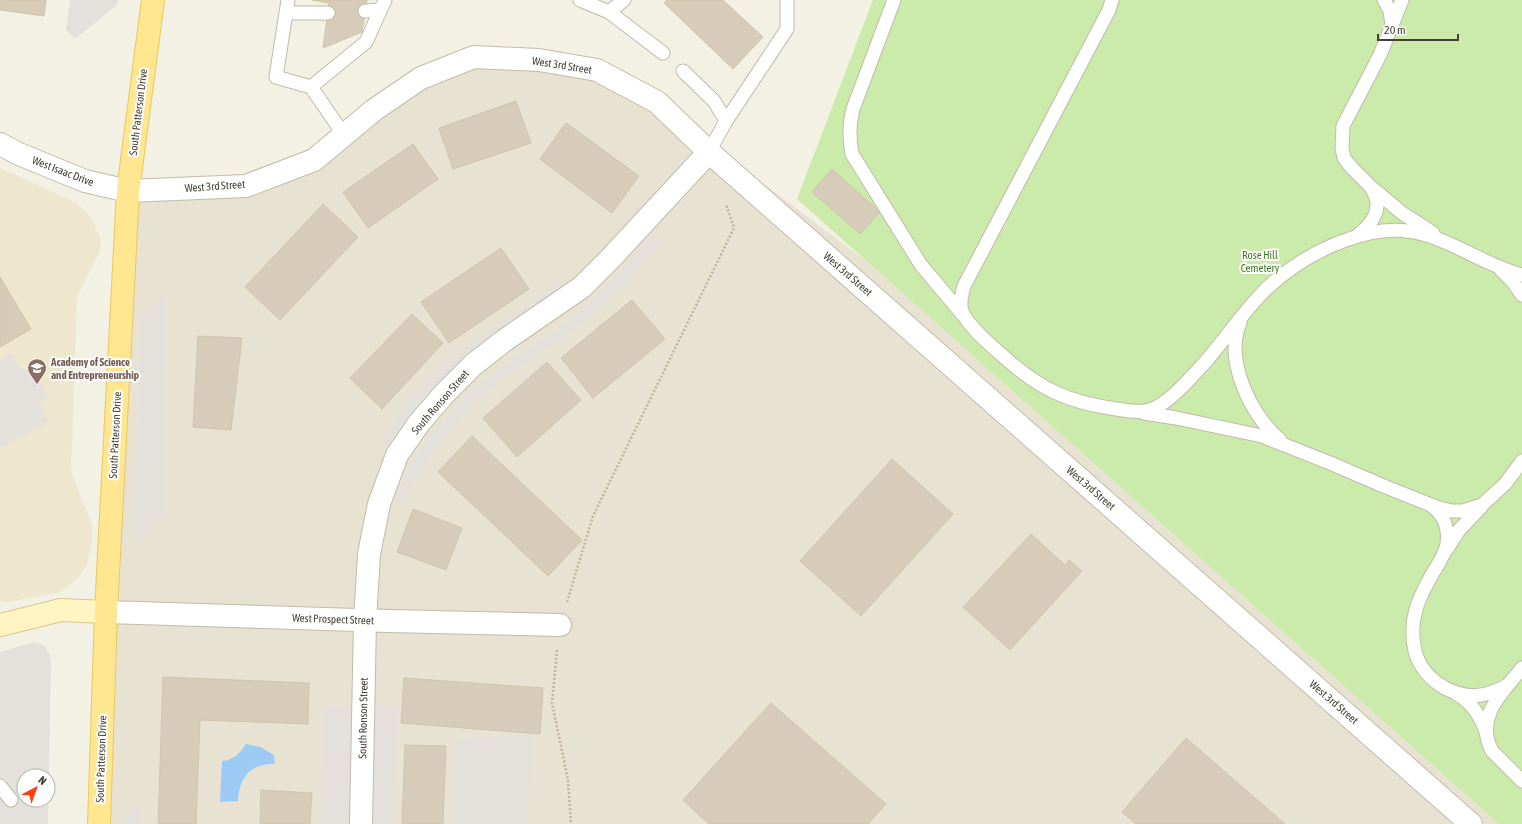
<svg xmlns="http://www.w3.org/2000/svg" width="1522" height="824" viewBox="0 0 1522 824" font-family="'Asap Condensed',sans-serif">
  <rect width="100%" height="100%" fill="#f3f0e4"/>
  <path fill="#e8e2d2" d="M533 55 646 95 870 264 1499 824H91L118 197 271 186 439 70Z"/>
  <path fill="#eee6cd" d="M0 168 77 203 92 219 101 240 100 251 77 297 71 472 92 524V541L87 565 75 581 57 593 7 602 0 601Z"/>
  <path fill="#caeba9" d="M873 0H1522V824H1499L797 199Z"/>
  <g fill="#e4e1dd" fill-rule="evenodd">
    <path d="M70 0H118L117 5 75 39 66 30Z"/>
    <path d="M654 235 661 242 626 282 586 321 497 383 477 399 442 438 414 481 405 505 396 501 406 476 419 453 434 432 469 392 490 375 558 329 579 313 599 295Z"/>
    <path d="M557 282H571L401 431 389 448 380 442 409 402 448 361 536 299Z"/>
    <path d="M166 291 163 515 135 542 140 319Z"/>
    <path d="M11 353 20 370 30 365 49 398 38 401 49 421 0 449V360Z"/>
    <path d="M35 642 44 646 50 654 51 663 48 824H0V652ZM24 776H48V800H24Z"/>
    <path d="M398 705 392 824H320L324 707Z"/>
    <path d="M532 734 528 824H455L457 739Z"/>
    <path d="M139 808V824H121Z"/>
  </g>
  <path fill="#9bcbf5" d="M246 744 260 747 274 755 275 764C250 763 239 778 238 801L220 802 222 761C234 760 239 754 246 744Z"/>
  <g fill="#d6ccb9" stroke="#d1c4ab">
    <path d="M0 0H46L44 16 0 10Z"/>
    <path d="M312 0H367L362 32 323 48 329 3Z"/>
    <path d="M667 0H723L763 37 733 69 664 3Z"/>
    <path d="M516 101 531 143 453 169 439 128Z"/>
    <path d="M566 123 639 176 612 213 540 159Z"/>
    <path d="M413 144 438 179 368 228 343 192Z"/>
    <path d="M832 169 880 212 860 234 812 192Z"/>
    <path d="M323 204 358 237 280 320 245 287Z"/>
    <path d="M501 248 529 289 449 343 421 302Z"/>
    <path d="M0 277 31 329 0 347Z"/>
    <path d="M632 300 665 339 593 398 561 358Z"/>
    <path d="M412 314 443 343 382 409 350 378Z"/>
    <path d="M198 336 242 338 231 430 193 427Z"/>
    <path d="M547 362 581 400 517 457 483 418Z"/>
    <path d="M472 436 582 540 548 576 438 472Z"/>
    <path d="M892 459 953 514 861 616 800 561Z"/>
    <path d="M413 509 462 528 446 570 397 552Z"/>
    <path d="M1031 534 1065 565 1069 560 1082 571 1010 650 963 607Z"/>
    <path d="M163 677 309 683 308 724 200 720 196 824H158Z"/>
    <path d="M404 678 543 688 540 734 401 723Z"/>
    <path d="M771 703 886 804 868 824H709L683 800Z"/>
    <path d="M1186 738 1285 824H1136L1122 812Z"/>
    <path d="M405 745 446 746 443 824H402Z"/>
    <path d="M261 790 312 793 310 824H260Z"/>
  </g>
  <g fill="none" stroke-linecap="round" stroke-linejoin="round">
    <g stroke="#c2bba9" stroke-width="15">
      <g id="lane">
        <path d="M288 0 276 77 311 87"/>
        <path d="M580 0 609 12 663 53"/>
        <path d="M894 0 853 109C849 124 849 138 852 154L921 265 963 315"/>
        <path d="M1112 0 1109 10 964 286C962 294 959 303 962 311 967 326 992 346 1004 357 1041 390 1068 402 1116 409 1131 411 1143 414 1157 407 1175 397 1194 374 1208 359 1227 336 1245 310 1266 289 1295 262 1331 242 1370 233 1432 219 1468 261 1522 275"/>
        <path d="M1384 0 1390 11 1392 24"/>
        <path d="M1402 0 1380 55 1343 126 1342 148 1344 158 1351 167 1371 187 1402 213 1433 233"/>
        <path d="M365 11 380 10"/>
        <path d="M609 12 624 0"/>
        <path d="M287 13H328"/>
        <path d="M683 71 714 101 726 121 709 152"/>
        <path d="M726 121 787 29V0"/>
        <path d="M344 135 311 87 366 42 385 0"/>
        <path d="M1358 235C1373 223 1384 208 1372 189"/>
        <path d="M1501 270 1513 282 1522 295"/>
        <path d="M1240 323C1224 360 1251 416 1280 440"/>
        <path d="M1144 413 1176 418 1262 436 1330 463 1386 487 1439 508 1452 511H1463L1482 505 1505 484 1522 461"/>
        <path d="M1432 506C1444 515 1449 529 1447 544 1445 554 1439 563 1434 571 1418 599 1408 619 1415 651 1419 667 1431 680 1445 688 1468 700 1486 697 1508 685"/>
        <path d="M1447 549 1459 530 1481 507"/>
        <path d="M1522 668C1503 692 1474 717 1492 751L1522 781"/>
        <path d="M1457 694C1471 702 1481 717 1486 732"/>
        <path d="M0 786 11 800"/>
      </g>
    </g>
    <g stroke="#c2bba9" stroke-width="24">
      <g id="street">
        <path d="M0 144 19 154 85 181 128 191 246 186 314 160 374 110 421 78 474 57 539 60 597 70 657 102 709 152 1471 824"/>
        <path d="M106 612 389 621 560 625"/>
        <path d="M361 824 365 620 369 554 379 504 397 455 419 423 445 393 473 365 505 340 582 287 610 259 709 152"/>
      </g>
    </g>
    <g stroke="#d6c890" stroke-width="24">
      <path id="secondary" d="M0 625 61 610 106 612"/>
    </g>
    <g stroke="#ecc859" stroke-width="24">
      <path id="primary" d="M99 824 106 612 128 191 153 0"/>
    </g>
    <g stroke="#c2b596" stroke-width="2.5" stroke-dasharray="2 2" stroke-linecap="butt">
      <path d="M567 602 593 516 734 228 726 204"/>
      <path d="M557 650 552 703 568 780 571 824"/>
    </g>
    <use href="#lane" stroke="#fff" stroke-width="13"/>
    <use href="#street" stroke="#fff" stroke-width="22"/>
    <use href="#secondary" stroke="#fff4c2" stroke-width="22"/>
    <use href="#primary" stroke="#ffe691" stroke-width="22"/>
  </g>
  <defs>
    <g id="school-pin" transform="scale(1)"><path d="M0 17L-7.5 6A9.5 9.5 0 1 1 7.5 6Z" fill="#8d6e63" stroke="#fff"/><path d="M0-5L7-2L0 1L-7-2ZM-4 1L0 2.5L4 1V4Q0 6-4 4Z" fill="#fff"/></g>
  </defs>
  <g fill-rule="evenodd">
    <use href="#school-pin" x="37" y="368"/>
  </g>
  <g text-anchor="middle" dominant-baseline="central" stroke-width="4" stroke-linejoin="round" paint-order="stroke">
    <g font-size="11" fill="#464033" stroke="#fff">
      <text transform="translate(562 65) rotate(9)">West 3rd Street</text>
      <text transform="translate(138 112) rotate(-83)">South Patterson Drive</text>
      <text transform="translate(63 171) rotate(21)">West Isaac Drive</text>
      <text transform="translate(215 186) rotate(-4)">West 3rd Street</text>
      <text transform="translate(848 274) rotate(41)">West 3rd Street</text>
      <text transform="translate(440 402) rotate(-49)">South Ronson Street</text>
      <text transform="translate(115 435) rotate(-87)">South Patterson Drive</text>
      <text transform="translate(1091 488) rotate(41)">West 3rd Street</text>
      <text transform="translate(333 619) rotate(2)">West Prospect Street</text>
      <text transform="translate(1334 702) rotate(41)">West 3rd Street</text>
      <text transform="translate(363 718) rotate(-89)">South Ronson Street</text>
      <text transform="translate(101 759) rotate(-88)">South Patterson Drive</text>
    </g>
    <g font-size="11" fill="#3f7b23" stroke="#fff">
      <text x="1260" y="255">Rose Hill<tspan x="1260" dy="13">Cemetery</tspan></text>
    </g>
    <g font-size="11" font-weight="bold" fill="#785e54" stroke="#fff" text-anchor="start">
      <text x="51" y="362">Academy of Science<tspan x="51" dy="13">and Entrepreneurship</tspan></text>
    </g>
  </g>
  <g transform="translate(36 788) rotate(41)"><circle r="19" fill="#ffffff" stroke="#b5b3ad"/>
  <path d="M0-3L7 15L0 10L-7 15Z" fill="#ff410f"/>
  <text y="-6" font-size="11" font-weight="bold" text-anchor="middle" fill="#464033">N</text>
  </g>
  <path d="M1378 34v6h80v-6" fill="none" stroke="#464033" stroke-width="2"/>
  <text x="1384" y="34" font-size="12" fill="#464033" stroke="#ffffff" stroke-width="3" paint-order="stroke">20 m</text>
</svg>
